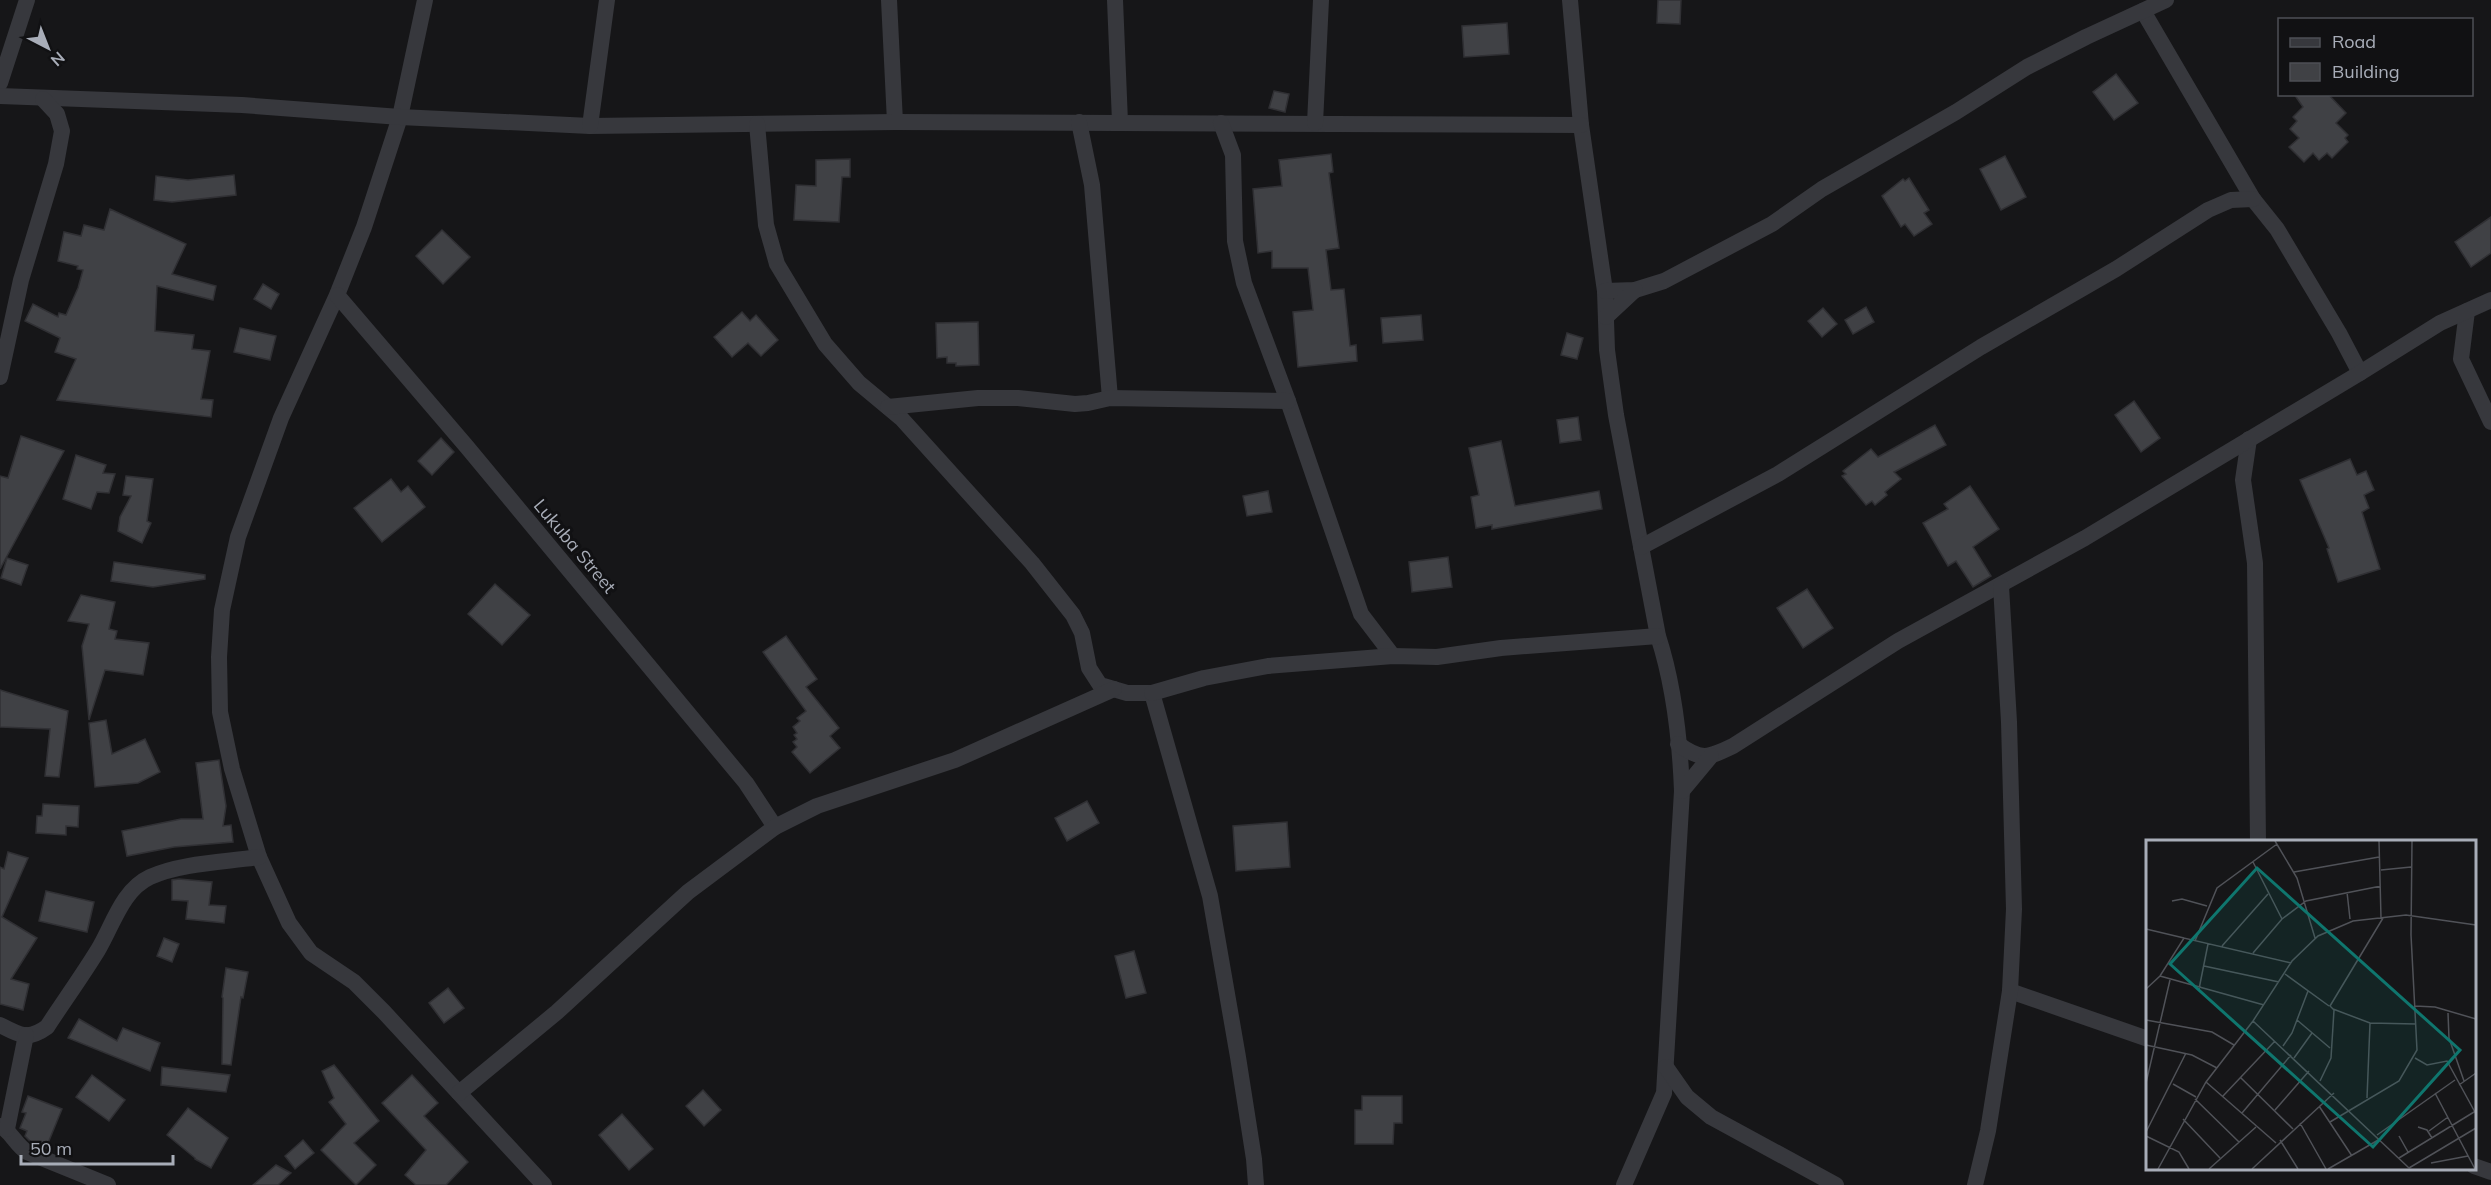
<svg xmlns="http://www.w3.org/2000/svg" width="2491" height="1185" viewBox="0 0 2491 1185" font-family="Mulish,sans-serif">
  <rect width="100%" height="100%" fill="#161618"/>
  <g fill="#404145" stroke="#303034" stroke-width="1.5">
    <path d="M1658 0H1681L1680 24 1657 23Z"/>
    <path d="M1507 23 1509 54 1464 57 1462 26Z"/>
    <path d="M2116 74 2138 103 2114 120 2093 92Z"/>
    <path d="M1274 91 1289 94 1285 112 1269 108Z"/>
    <path d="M2294 94H2328L2346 113 2336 123 2348 135 2345 138 2348 142 2332 158 2327 153 2319 160 2313 153 2304 162 2289 147 2299 138 2290 129 2297 121 2293 117 2303 107Z"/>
    <path d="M1331 154 1333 172 1329 173 1339 248 1326 250 1331 290 1344 289 1350 346 1356 345 1357 361 1298 367 1293 312 1313 310 1308 268H1272V251L1258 253 1253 189 1282 186 1279 160Z"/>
    <path d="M2005 156 2026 197 2001 210 1980 169Z"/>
    <path d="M850 159V177H842L839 222 794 220 796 185 816 186V160Z"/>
    <path d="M234 175 236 195 172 202 154 200 156 176 188 180Z"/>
    <path d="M1909 178 1929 210 1924 213 1932 224 1914 236 1905 224 1901 227 1882 196 1903 179 1905 181Z"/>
    <path d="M110 209 186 244 172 274 216 286 213 300 157 286 155 331 194 335 192 349 210 351 201 399 213 400 211 417 57 400 76 359 55 352 60 338 25 321 33 304 58 317 59 313 66 315 78 288 83 270 77 269 78 266 58 261 64 232 81 236 84 225 104 230Z"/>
    <path d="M2491 217V253L2471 267 2455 242Z"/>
    <path d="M442 230 470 257 443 284 416 256Z"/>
    <path d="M263 284 279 294 271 309 254 299Z"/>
    <path d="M1866 307 1874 322 1853 334 1845 320Z"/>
    <path d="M1823 308 1837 324 1822 337 1808 321Z"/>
    <path d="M742 312 750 321 756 315 778 340 761 356 748 343 732 357 714 337Z"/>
    <path d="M1421 315 1423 340 1383 343 1381 318Z"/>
    <path d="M978 322 979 365 956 366V363H947V357L937 358 936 323Z"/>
    <path d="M240 328 276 336 270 360 234 352Z"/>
    <path d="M1567 333 1583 338 1577 359 1561 355Z"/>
    <path d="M2134 401 2160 438 2141 452 2115 415Z"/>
    <path d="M1578 417 1581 440 1560 443 1557 420Z"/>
    <path d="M1935 425 1946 445 1894 472 1901 479 1885 492 1887 495 1875 505 1872 501 1866 505 1842 476 1846 474 1843 471 1871 449 1878 457Z"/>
    <path d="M21 436 64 451 0 569V476L8 478Z"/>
    <path d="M441 438 454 452 432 475 418 461Z"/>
    <path d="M1501 441 1515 506 1599 491 1602 509 1492 529V525L1476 528 1471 497 1479 495 1469 448Z"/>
    <path d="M76 455 106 465 103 473 115 474 109 493 97 492 91 509 63 499Z"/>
    <path d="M2350 459 2357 475 2366 471 2374 490 2364 495 2369 508 2362 512 2380 569 2338 582 2327 549 2329 548 2300 480Z"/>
    <path d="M126 476 153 479 147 521 151 523 142 543 118 531 120 517 131 496 123 495Z"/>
    <path d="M391 479 401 492 408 486 425 507 382 542 354 508Z"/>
    <path d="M1970 486 1999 529 1973 547 1991 576 1973 587 1956 561 1948 566 1923 523 1948 509 1944 504Z"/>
    <path d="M1268 491 1272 512 1247 516 1243 496Z"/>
    <path d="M1448 557 1452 587 1412 592 1409 562Z"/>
    <path d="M7 558 28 565 21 585 1 578Z"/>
    <path d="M114 562 205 575V579L153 587 111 581Z"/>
    <path d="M495 584 530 615 502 645 468 614Z"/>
    <path d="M1807 589 1833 628 1803 648 1777 608Z"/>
    <path d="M81 595 115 602 109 629 117 631 115 639 149 643 143 675 105 670 89 720 82 646 89 624 68 621Z"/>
    <path d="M786 636 817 679 806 687 839 728 830 736 840 748 810 773 792 752 797 747 793 742 797 739 794 735 797 733 793 727 800 721 797 718 806 711 763 652Z"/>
    <path d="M0 690 68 711 59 777 45 776 50 729 0 727Z"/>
    <path d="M106 720 112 754 145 739 160 772 138 783 95 787 89 723Z"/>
    <path d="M219 760 226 806 223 826 231 825 233 842 174 847 127 856 122 831 181 819H203L196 763Z"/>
    <path d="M1087 801 1099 823 1067 841 1055 818Z"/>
    <path d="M43 804 79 806 78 827 66 826V835L36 833 37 816H42Z"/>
    <path d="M1287 822 1290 867 1236 871 1233 826Z"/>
    <path d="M8 852 28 858 2 917 37 938 11 979 29 984 23 1010 0 1004V867L4 869Z"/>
    <path d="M179 879 212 882 209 905 226 906 224 923 186 919 188 901 172 900V880Z"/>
    <path d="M46 891 94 902 87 932 39 921Z"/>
    <path d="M164 938 179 944 172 962 157 956Z"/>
    <path d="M1134 951 1146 993 1126 998 1115 956Z"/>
    <path d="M226 968 248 972 243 998 241 997 231 1065 222 1064 223 998 222 997Z"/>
    <path d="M448 988 464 1008 444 1023 429 1003Z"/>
    <path d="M79 1019 117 1041 123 1028 160 1043 150 1071 68 1038Z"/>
    <path d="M334 1065 379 1121 354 1143 376 1165 356 1185 321 1150 346 1124 329 1102 334 1098 322 1071Z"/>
    <path d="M162 1067 230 1075 226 1092 161 1085Z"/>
    <path d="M92 1075 125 1100 109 1121 76 1097Z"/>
    <path d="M412 1075 438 1103 424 1116 468 1162 446 1185H416L405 1175 426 1150 382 1103Z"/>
    <path d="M703 1090 721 1110 704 1126 686 1106Z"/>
    <path d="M28 1096 62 1109 46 1148 32 1143 25 1136 27 1131 20 1128 26 1113 22 1112Z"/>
    <path d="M1362 1096H1402V1123H1394L1393 1144H1355V1110H1362Z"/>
    <path d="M188 1108 228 1138 211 1168 195 1159V1158L167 1135Z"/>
    <path d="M622 1114 653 1149 629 1170 599 1135Z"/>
    <path d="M303 1140 314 1153 295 1169 285 1156Z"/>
    <path d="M276 1165 291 1173 278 1185H253Z"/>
  </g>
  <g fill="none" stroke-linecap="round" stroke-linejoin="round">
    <g stroke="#37383d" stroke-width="16">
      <path d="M425 0 400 117 364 227 337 295 281 418 238 537 222 610 219 657 220 712 232 769 259 857 289 923 311 953 354 982 384 1012 544 1185"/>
      <path d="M889 0 895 122"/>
      <path d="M1115 0 1120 122"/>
      <path d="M1570 0 1581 125 1605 291 1607 350 1616 415 1658 636C1674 685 1680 740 1682 791L1664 1093 1624 1185"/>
      <path d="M2143 11 2253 199 2277 229 2339 333 2360 373"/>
      <path d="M0 83 27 0"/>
      <path d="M0 96 242 105 400 117 590 126 895 122 1581 125"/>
      <path d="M1079 122 1092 185 1110 398"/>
      <path d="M1221 123 1233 155 1235 241 1244 283 1288 401 1361 614 1393 656"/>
      <path d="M1315 123 1321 0"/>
      <path d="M757 124 766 225 777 264 825 344 859 383 901 418 1032 563 1073 615 1082 633 1089 668 1100 685 1127 693H1152L1210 896 1238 1057 1254 1159 1256 1185"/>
      <path d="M590 126 607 0"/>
      <path d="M1605 291 1635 290 1664 281 1772 224 1822 189 1956 112 2027 67 2086 37 2166 0"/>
      <path d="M337 295 467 447 746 783 775 827"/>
      <path d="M2467 311 2461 359 2491 422"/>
      <path d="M1606 317 1635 290"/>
      <path d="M0 377 21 280 56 164 62 131 57 114 43 99"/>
      <path d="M888 407 978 398H1018L1075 404 1088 403 1110 398 1288 401"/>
      <path d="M2249 439 2243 480 2255 563 2258 842"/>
      <path d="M1641 547 1778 474 1981 347 2116 269 2208 210 2231 200 2253 199"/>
      <path d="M1152 693 1204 678 1268 666 1393 656 1437 657 1501 648 1658 636"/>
      <path d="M1678 744C1701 761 1708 758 1733 746L1898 641 2085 538 2360 373 2440 323 2491 300"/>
      <path d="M1682 791 1711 756"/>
      <path d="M2010 991 2148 1039"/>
      <path d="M0 1025C19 1035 28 1041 47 1027 64 1001 82 976 98 950 113 925 122 890 150 877 180 863 226 862 259 857"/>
      <path d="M1666 1067 1687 1097 1711 1117 1836 1185"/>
      <path d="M459 1093 557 1012 688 892 775 827 817 806 955 760 1114 689"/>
      <path d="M0 1126C11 1131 15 1144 27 1152L108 1185"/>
      <path d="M7 1129 26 1035"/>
      <path d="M2474 1166 2491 1172"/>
      <path d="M1975 1185 1988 1131 2010 991 2014 909 2009 722 2001 586"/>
    </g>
  </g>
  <g text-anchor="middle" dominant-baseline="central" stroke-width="6" stroke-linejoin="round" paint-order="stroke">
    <g font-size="18" fill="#a8adb8" stroke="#111113">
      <text transform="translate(575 546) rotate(50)">Lukuba Street</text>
    </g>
  </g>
  <g transform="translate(2146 840)">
    <rect width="330" height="330" fill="#161618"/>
    <path fill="none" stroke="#505258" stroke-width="1.5" d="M129 1 151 38 169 98M233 1 235 78M107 22 136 79M235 30 265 27M148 32 233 17M201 52 204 79M26 61 36 59 61 66M0 89 38 98M49 101 71 48 131 4M76 106 122 54M107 113 136 79 160 61 235 46M58 126 133 142M139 134 183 166M14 136 118 165M0 149 14 136 38 98 145 123M53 149 62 104M269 166 289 167 330 179M187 169 224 183 270 184M302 173 303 198 318 241M0 180 66 192 88 205M151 180 184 208M107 181 263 328M0 205 46 215 71 228M137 206 146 193 162 151M148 218 166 193M269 218 281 225 301 221 330 274M95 238 147 289M174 241 185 218 188 170 184 166 237 78M60 242 130 303M0 243 24 140M27 244 50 257M313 245 330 233M289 253 329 329M77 256 129 201M221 258 224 183M49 259 93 302M173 266 206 316M129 270 163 231M96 273 145 215M37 279 74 318M184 282 253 241 271 210 265 95 266 1M154 283 180 329M272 287 281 290 286 298M283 291 302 277M0 292 40 213M231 295 309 240M0 296 33 312 43 329M253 296 262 312M134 300 152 329M253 318 328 272M285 323 322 316M263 328 330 288M12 329 60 242 107 181 146 121 172 96 207 81 260 75 330 85M63 329 110 287M106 329 188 253M182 329 234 299"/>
    <path fill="#0f766e" fill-opacity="0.15" stroke="#0f766e" stroke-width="3" d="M111 28 314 210 227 307 24 124Z"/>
    <rect width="330" height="330" fill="none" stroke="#a8adb8" stroke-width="3"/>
  </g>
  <rect x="2278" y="18" width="195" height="78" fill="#111113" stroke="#4d4f55" stroke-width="1.5"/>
  <rect x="2290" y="38" width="30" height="9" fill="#37383d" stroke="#4d4f55" stroke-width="1.5"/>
  <text x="2332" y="48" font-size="18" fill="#a8adb8">Road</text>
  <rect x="2290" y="63" width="30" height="18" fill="#404145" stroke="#4d4f55" stroke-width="1.5"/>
  <text x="2332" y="78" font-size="18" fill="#a8adb8">Building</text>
  <g transform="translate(48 48) rotate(138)" stroke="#111113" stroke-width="4.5" paint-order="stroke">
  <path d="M0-4.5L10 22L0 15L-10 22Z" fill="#a8adb8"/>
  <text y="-9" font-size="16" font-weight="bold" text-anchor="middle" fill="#a8adb8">N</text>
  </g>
  <path d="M21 1155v9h152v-9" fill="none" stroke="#a8adb8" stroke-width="3"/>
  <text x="30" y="1155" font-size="18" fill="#a8adb8" stroke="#111113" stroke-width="4.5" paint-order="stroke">50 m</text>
</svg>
